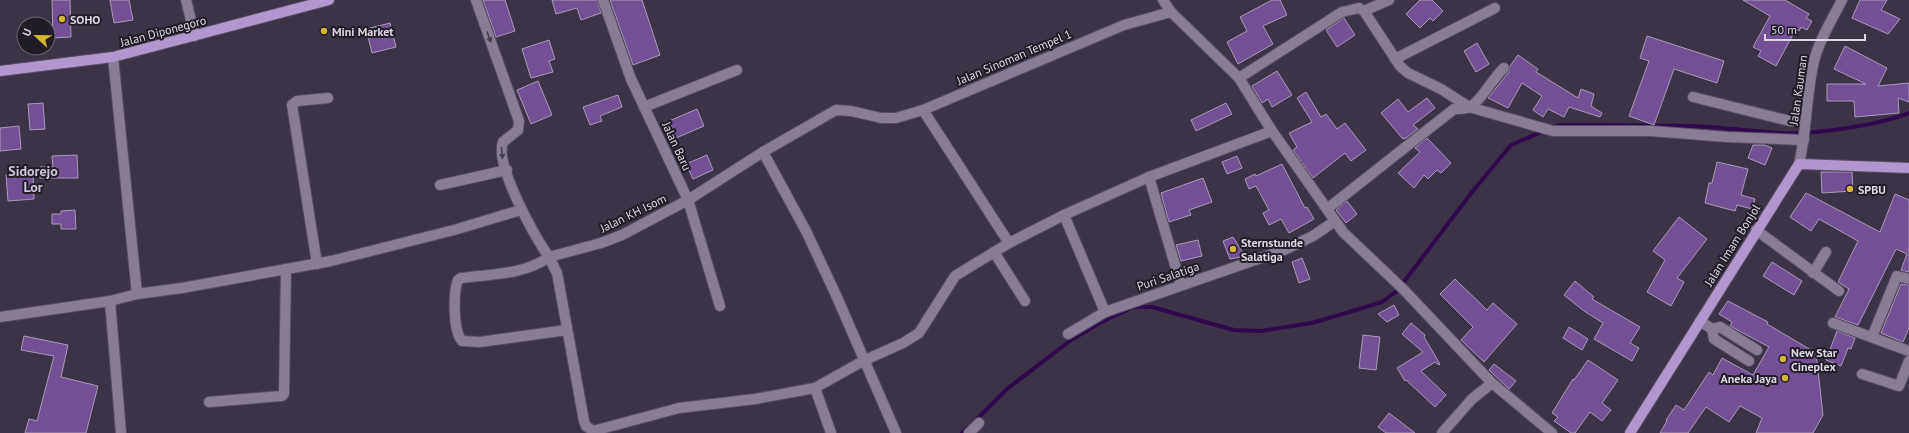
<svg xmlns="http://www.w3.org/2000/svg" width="1909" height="433" viewBox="0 0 1909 433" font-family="'PT Sans',sans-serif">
  <rect width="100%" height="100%" fill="#3c3347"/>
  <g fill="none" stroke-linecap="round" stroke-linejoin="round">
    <g stroke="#30084c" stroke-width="4">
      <path d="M1552 128 1559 125C1603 125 1646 125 1690 126 1720 127 1750 131 1781 133 1815 135 1877 125 1909 113"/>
      <path d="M974 422 1007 389 1071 340 1100 323 1133 307H1152L1234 330 1261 331 1312 323 1356 310 1382 302 1397 291 1472 192 1511 145 1544 131"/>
      <path d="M962 433 969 427"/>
    </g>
  </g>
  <g fill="#734f95" stroke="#a79cb5">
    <path d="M52 0H70L71 37 53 38Z"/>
    <path d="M110 0H129L133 20 114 23Z"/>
    <path d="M483 0H505L515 31 496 37Z"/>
    <path d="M552 0H597L601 13 581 20 577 8 556 14Z"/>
    <path d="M610 0H642L660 55 633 65Z"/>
    <path d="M1272 0H1280L1287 15 1263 26 1273 44 1238 64 1227 42 1247 31 1240 17Z"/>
    <path d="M1420 0H1432L1443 11 1433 21 1430 18 1420 28 1406 14Z"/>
    <path d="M1743 0H1785L1809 14 1806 18 1812 21 1807 30 1801 27 1799 31 1796 29 1776 66 1758 56 1761 51 1753 47 1770 16Z"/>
    <path d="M1860 0H1887L1881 10 1900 19 1888 34 1852 18Z"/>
    <path d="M1344 18 1355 35 1337 47 1326 30Z"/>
    <path d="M390 23 396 47 372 53 366 29Z"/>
    <path d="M1647 36 1724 61 1717 83 1674 69 1654 125 1629 116 1649 61 1640 58Z"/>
    <path d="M549 40 555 59 549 61 553 72 531 78 522 49Z"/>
    <path d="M1477 43 1489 64 1476 72 1464 51Z"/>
    <path d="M1845 46 1887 68 1878 86 1909 83V102L1898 98 1899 113 1855 117 1854 101H1827V84H1866L1834 69Z"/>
    <path d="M1518 55 1538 69 1536 72 1578 98 1581 89 1594 94 1591 106 1602 113 1600 117 1569 107 1564 117 1548 109 1543 117 1533 110 1542 96 1522 83 1508 108 1488 98 1509 72 1510 66Z"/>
    <path d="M1277 71 1292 95 1272 107 1268 99 1262 103 1252 86Z"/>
    <path d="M538 81 552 115 531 124 517 90Z"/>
    <path d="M1306 92 1321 117 1326 114 1337 129 1345 123 1366 150 1351 161 1345 153 1313 178 1293 150 1297 147 1289 133 1312 122 1297 98Z"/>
    <path d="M618 95 622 107 600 116 602 121 590 125 583 107Z"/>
    <path d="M1427 98 1435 108 1413 125 1418 129 1406 138 1403 139 1381 113 1398 99 1408 112Z"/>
    <path d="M43 103 45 129 30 130 28 104Z"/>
    <path d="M1226 103 1232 114 1196 131 1191 120Z"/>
    <path d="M697 109 704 126 676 138 669 121Z"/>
    <path d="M19 126 21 149 0 151V128Z"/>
    <path d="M1427 138 1451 163 1441 173 1437 170 1428 179 1424 175 1414 188 1398 173 1420 152 1415 148Z"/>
    <path d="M1753 145H1764L1772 148 1765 165 1748 158Z"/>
    <path d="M77 155 78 178H40V167H53L52 156Z"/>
    <path d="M707 155 713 170 693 179 686 164Z"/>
    <path d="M1237 156 1242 168 1227 174 1222 162Z"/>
    <path d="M1717 162 1748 169 1741 195 1755 199 1752 209 1737 205 1735 211 1705 203 1709 183H1712Z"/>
    <path d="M1282 164 1305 208 1307 207 1314 219 1289 233 1281 219 1269 225 1263 213 1269 210 1256 186 1249 189 1245 179 1255 174 1256 176Z"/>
    <path d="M1821 172H1852L1853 191 1822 193Z"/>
    <path d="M33 173 34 199 8 201 6 175Z"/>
    <path d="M1203 178 1212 202 1189 210 1191 215 1169 222 1161 193Z"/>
    <path d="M1806 193 1880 232 1895 194 1909 200V272L1901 270 1907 254 1896 249 1858 325 1835 317 1849 289 1838 282 1858 241 1819 219 1811 231 1790 217Z"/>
    <path d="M1347 201 1357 214 1346 223 1336 210Z"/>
    <path d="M75 210 76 229H61V224H52V214H61V211Z"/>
    <path d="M1679 217 1707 239 1677 278 1684 282 1671 306 1647 292 1665 260 1653 251Z"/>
    <path d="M1233 237 1245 256 1230 259 1223 241Z"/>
    <path d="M1198 240 1202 256 1181 261 1176 245Z"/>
    <path d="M1302 258 1310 279 1299 283 1292 262Z"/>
    <path d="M1772 262 1802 281 1794 295 1763 276Z"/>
    <path d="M1455 279 1487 310 1493 303 1517 324 1484 362 1461 340 1473 327 1440 294Z"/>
    <path d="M1575 281 1594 297 1592 299 1640 327 1630 343 1639 348 1632 361 1594 339 1603 323 1584 311 1564 295Z"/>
    <path d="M1901 284 1909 285V328L1903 342 1881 333Z"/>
    <path d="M1728 301 1768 322 1767 324 1816 353 1823 415 1813 433H1756L1762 418 1740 406 1729 422 1706 407 1688 433H1660L1667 421 1666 420 1676 405 1684 410 1709 372 1713 375 1722 358 1753 375 1769 347 1730 326 1732 322 1719 314Z"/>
    <path d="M1394 305 1399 315 1387 322 1378 314Z"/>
    <path d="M1411 323 1425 335 1424 337 1440 364 1439 365 1435 362 1421 371 1446 395 1435 407 1406 380 1405 381 1397 368 1423 352 1402 334Z"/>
    <path d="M1569 327 1588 339 1582 350 1563 338Z"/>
    <path d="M1837 331 1855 338 1851 349 1848 348 1841 366 1826 360Z"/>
    <path d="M1363 335 1380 337 1376 370 1359 368Z"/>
    <path d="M24 336 68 345 61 377 98 386 86 433H25L29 419 37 421 54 356 21 350Z"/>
    <path d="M1588 360 1618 380 1602 403 1611 410 1602 421 1590 412 1575 433H1571L1554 421 1558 417 1552 413 1573 379 1574 380Z"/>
    <path d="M1494 364 1516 381 1509 389 1489 370Z"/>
    <path d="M1389 413 1415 433H1386L1378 427Z"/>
  </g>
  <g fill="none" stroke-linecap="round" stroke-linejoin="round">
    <g stroke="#574f60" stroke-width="12">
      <g id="minor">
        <path d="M186 0 195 36"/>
        <path d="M476 0 519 121 518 130 503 142C494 164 535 237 549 257L601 243 622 235 688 200 763 152 836 110 851 111 881 118H896L923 110 1124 25 1171 12"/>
        <path d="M603 0 631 79 688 200 720 306"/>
        <path d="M1163 0 1171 12 1239 78 1272 131 1343 232 1404 290 1492 383 1552 433"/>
        <path d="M1364 11 1389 0"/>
        <path d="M113 57 137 294 182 288 331 261 454 230 521 210"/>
        <path d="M1395 59 1495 8"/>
        <path d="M1239 78 1342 12 1359 8 1364 11 1400 66 1408 73 1441 89 1469 107 1553 131H1651L1727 137 1804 140"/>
        <path d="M1693 97 1790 121 1806 118"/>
        <path d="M644 107 737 70"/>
        <path d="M763 152 806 231 836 295 896 433"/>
        <path d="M1799 164C1807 130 1806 95 1814 61 1819 40 1832 20 1842 0"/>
        <path d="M1149 177 1181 285"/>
        <path d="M440 185 507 170"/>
        <path d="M1327 209 1454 109C1458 109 1465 109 1470 107 1482 100 1492 79 1504 68"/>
        <path d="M1064 215 1105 312 1284 250 1313 236 1335 221"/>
        <path d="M1756 230 1839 291"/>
        <path d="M1009 243 1064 215 1149 177 1272 131"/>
        <path d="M994 252 1025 301"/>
        <path d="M317 264 292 105 297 101 328 98"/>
        <path d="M1813 273 1826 252"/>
        <path d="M110 301 121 433"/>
        <path d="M0 317 110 301 137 294"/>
        <path d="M1700 321 1712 329 1714 339 1749 361"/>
        <path d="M1833 323 1909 351"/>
        <path d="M1712 329 1720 327 1757 350"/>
        <path d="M567 330 480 342 462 341C453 331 453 292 458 280L461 278C491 274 524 275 549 257L557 273 584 421 586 426 593 431 679 408 755 399 815 388 863 361 903 343 919 333 955 276 1009 243 923 110"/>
        <path d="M1068 334 1105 312"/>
        <path d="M1872 337 1897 276 1909 279"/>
        <path d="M1862 374 1899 386 1909 361"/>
        <path d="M815 388 831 433"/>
        <path d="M209 402 282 396 284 394 286 269"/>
        <path d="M969 433 979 423"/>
        <path d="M1442 433 1472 399 1492 383"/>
      </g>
    </g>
    <g stroke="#574f60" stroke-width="12">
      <g id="major">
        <path d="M0 71 113 57 329 0"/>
        <path d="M1630 433 1799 164 1909 168"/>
      </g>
    </g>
    <use href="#minor" stroke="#887d95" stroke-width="10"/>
    <use href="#major" stroke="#b197ce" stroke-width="10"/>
  </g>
  <defs><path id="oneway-solid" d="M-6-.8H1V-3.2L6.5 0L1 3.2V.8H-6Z"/></defs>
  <g fill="#453f4d">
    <use href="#oneway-solid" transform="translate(489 37) rotate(70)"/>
    <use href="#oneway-solid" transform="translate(502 153) rotate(84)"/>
  </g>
  <g fill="#d3b635" stroke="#211d26" stroke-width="1.5">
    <circle cx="62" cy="19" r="4"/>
    <circle cx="324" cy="31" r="4"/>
    <circle cx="1850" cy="189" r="4"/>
    <circle cx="1233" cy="249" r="4"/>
    <circle cx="1783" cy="359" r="4"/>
    <circle cx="1785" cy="378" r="4"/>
  </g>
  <g text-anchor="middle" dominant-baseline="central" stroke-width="4" stroke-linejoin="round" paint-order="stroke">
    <g font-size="12" font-weight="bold" fill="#ddd7e4" stroke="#211d26" text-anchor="start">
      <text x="70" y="19">SOHO</text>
      <text x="332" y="31">Mini Market</text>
      <text x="1858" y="189">SPBU</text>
      <text x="1241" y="242">Sternstunde<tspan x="1241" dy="14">Salatiga</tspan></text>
      <text x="1791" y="352">New Star<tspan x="1791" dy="14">Cineplex</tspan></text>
      <text x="1777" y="378" text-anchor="end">Aneka Jaya</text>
    </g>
    <g font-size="12" fill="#ddd7e4" stroke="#211d26">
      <text transform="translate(163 31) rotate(-15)">Jalan Diponegoro</text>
      <text transform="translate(1014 57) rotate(-23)">Jalan Sinoman Tempel 1</text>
      <text transform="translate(1798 90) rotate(-82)">Jalan Kauman</text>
      <text transform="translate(677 146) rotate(65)">Jalan Baru</text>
      <text transform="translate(633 213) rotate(-26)">Jalan KH Isom</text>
      <text transform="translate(1732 245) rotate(-58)">Jalan Imam Bonjol</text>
      <text transform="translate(1168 276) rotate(-19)">Puri Salatiga</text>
    </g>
    <g font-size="14" font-weight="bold" fill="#cfc3dc" stroke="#211d26">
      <text x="33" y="171">Sidorejo<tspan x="33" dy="16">Lor</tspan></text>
    </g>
  </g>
  <g transform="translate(36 36) rotate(292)"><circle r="19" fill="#211d26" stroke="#6c6772"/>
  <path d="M0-3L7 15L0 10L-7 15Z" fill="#d3b635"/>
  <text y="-6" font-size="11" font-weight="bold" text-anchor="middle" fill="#ddd7e4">U</text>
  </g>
  <path d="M1765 34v6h100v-6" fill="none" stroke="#ddd7e4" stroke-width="2"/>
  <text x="1771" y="34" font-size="12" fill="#ddd7e4" stroke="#211d26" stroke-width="3" paint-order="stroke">50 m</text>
</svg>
